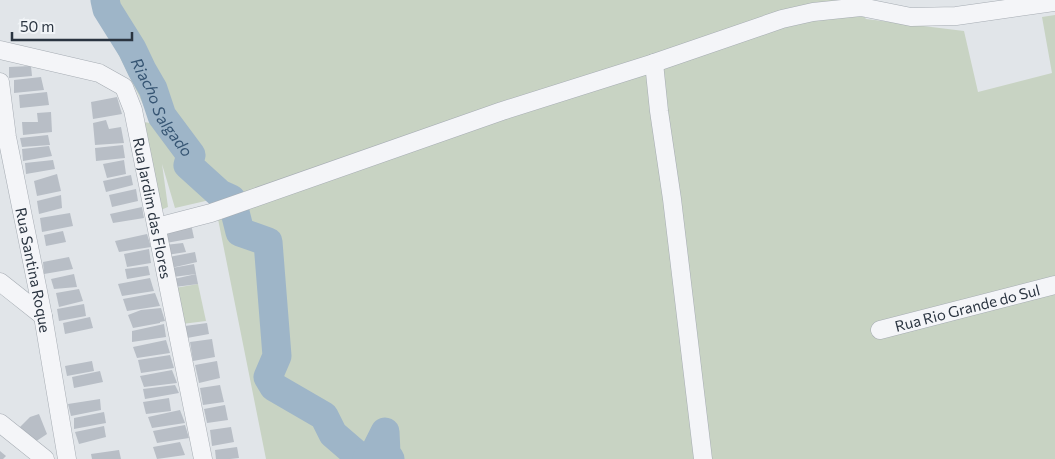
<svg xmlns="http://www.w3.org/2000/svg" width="1055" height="459" viewBox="0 0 1055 459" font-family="Commissioner,sans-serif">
  <rect width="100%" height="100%" fill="#e1e5e9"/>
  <g fill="#c8d3c3">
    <path d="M94 0H851L866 19 964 31 978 92 1052 73 1042 17 1055 15V459H266L214 199 175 208 162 164 168 207 158 211 144 122 150 123 148 114 95 7Z"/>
    <path d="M198 284 206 321 182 324 175 288Z"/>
  </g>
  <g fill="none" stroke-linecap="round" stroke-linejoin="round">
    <g stroke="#9eb5c8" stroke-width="29">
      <path id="s1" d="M105 0 107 9 132 49 142 70 153 89 162 116 191 155 188 165 220 194 231 199"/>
      <path d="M235 212 240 232 268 242 277 356 268 377 274 387 324 416 333 434 362 459"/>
      <path d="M367 459 376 450 385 432 386 453 390 459"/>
    </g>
  </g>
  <g fill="#b8bec6">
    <path d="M31 66 32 76 9 78V67Z"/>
    <path d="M41 77 44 90 14 93V80Z"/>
    <path d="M47 92 49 105 20 108 19 95Z"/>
    <path d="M117 97 122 114 93 119 91 102Z"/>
    <path d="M51 112 52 132 23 135 22 122H38L37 113Z"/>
    <path d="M106 120 109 129 121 127 124 143 95 145 93 123Z"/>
    <path d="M48 135 50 145 22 147 20 138Z"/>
    <path d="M123 145 125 158 96 161 95 148Z"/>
    <path d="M49 146 52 156 23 161 22 149Z"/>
    <path d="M53 160 55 169 26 174 25 163Z"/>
    <path d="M124 160 126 174 107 178 103 164Z"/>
    <path d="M57 174 61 191 37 196 34 181Z"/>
    <path d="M131 175 133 185 106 192 103 181Z"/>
    <path d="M136 189 138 201 112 207 109 195Z"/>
    <path d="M61 195 62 208 39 214 37 201Z"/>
    <path d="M142 207 144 218 113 223 110 214Z"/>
    <path d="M70 213 73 226 42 232 40 218Z"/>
    <path d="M191 224 194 238 166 243 164 229Z"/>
    <path d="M63 231 66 242 46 246 44 235Z"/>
    <path d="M147 234 151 247 119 252 115 241Z"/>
    <path d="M183 243 186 252 167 255 165 245Z"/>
    <path d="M149 249 151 263 127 267 124 254Z"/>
    <path d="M195 252 197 262 171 268 169 257Z"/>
    <path d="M69 257 73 269 44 274 43 262Z"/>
    <path d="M194 264 196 274 173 277 172 268Z"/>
    <path d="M148 266 150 275 127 279 125 269Z"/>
    <path d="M74 274 77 287 54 289 51 279Z"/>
    <path d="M196 274 198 284 175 287 174 279Z"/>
    <path d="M150 278 154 291 122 296 118 284Z"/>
    <path d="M79 289 83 301 59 307 56 293Z"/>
    <path d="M155 293 160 306 127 311 123 299Z"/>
    <path d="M84 304 86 316 59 321 57 309Z"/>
    <path d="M161 308 165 321 160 322V323L133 328 128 315 141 310Z"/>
    <path d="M90 317 93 328 65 334 63 323Z"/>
    <path d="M207 323 209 334 187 338 185 326Z"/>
    <path d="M164 324 166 337 132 342V331Z"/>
    <path d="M212 339 215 357 193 361 190 342Z"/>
    <path d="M166 340 170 353 137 358 133 347Z"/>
    <path d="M170 355 174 368 141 373 138 360Z"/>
    <path d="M92 361 94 371 67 376 65 366Z"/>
    <path d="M217 361 220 378 199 383 195 365Z"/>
    <path d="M172 370 177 383 144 387 140 376Z"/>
    <path d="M100 371 103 382 74 388 72 377Z"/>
    <path d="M175 385 179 393 145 399 143 389Z"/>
    <path d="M220 385 224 402 203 405 200 388Z"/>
    <path d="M169 398 171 411 146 414 143 402Z"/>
    <path d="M100 399 101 410 71 416 68 404Z"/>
    <path d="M225 405 228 420 207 423 204 409Z"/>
    <path d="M180 410 185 423 152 428 148 417Z"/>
    <path d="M104 412 106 423 74 429V418Z"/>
    <path d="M39 414 47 434 32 444 20 427 30 417Z"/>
    <path d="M185 425 189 438 157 443 153 431Z"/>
    <path d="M104 426 106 437 79 444 75 432Z"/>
    <path d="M231 427 234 442 212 446 210 430Z"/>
    <path d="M180 442 185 455 157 459 153 447Z"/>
    <path d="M237 447 239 458 230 459H216L215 450Z"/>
    <path d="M119 450 121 459H92L91 454Z"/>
    <path d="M0 451 6 456 3 459H0Z"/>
  </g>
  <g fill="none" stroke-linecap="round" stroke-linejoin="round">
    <g stroke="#a6acb3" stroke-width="19">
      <g id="minor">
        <path id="s2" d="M0 50 99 73 124 87 133 110 203 459"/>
        <path d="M654 63 659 111 672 199 703 459"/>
        <path id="s3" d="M0 82 7 137 43 316 67 459"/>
        <path d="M157 227 211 213 502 111 654 63 782 19 813 12 861 7 911 17 956 16 1055 2"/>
        <path d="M0 282 43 316"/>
        <path id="s4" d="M880 330 1055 285"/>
        <path d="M0 423 45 459"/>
      </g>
    </g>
    <use href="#minor" stroke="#f4f5f8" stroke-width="18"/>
  </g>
  <g text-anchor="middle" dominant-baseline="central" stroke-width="4" stroke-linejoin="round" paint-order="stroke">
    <g font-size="15" fill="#2a3440" stroke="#f1f4f7">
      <text stroke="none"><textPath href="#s2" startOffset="255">Rua Jardim das Flores</textPath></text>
      <text stroke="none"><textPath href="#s3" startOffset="191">Rua Santina Roque</textPath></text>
      <text stroke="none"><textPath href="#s4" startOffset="90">Rua Rio Grande do Sul</textPath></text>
    </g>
    <g font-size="16" font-style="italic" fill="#365573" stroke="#f1f4f7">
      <text stroke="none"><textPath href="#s1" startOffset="122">Riacho Salgado</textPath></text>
    </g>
  </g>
  <path d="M12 32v8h120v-8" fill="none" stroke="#2a3440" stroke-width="2.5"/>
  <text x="20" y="32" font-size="15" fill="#2a3440" stroke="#f1f4f7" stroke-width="4" paint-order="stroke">50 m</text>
</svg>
